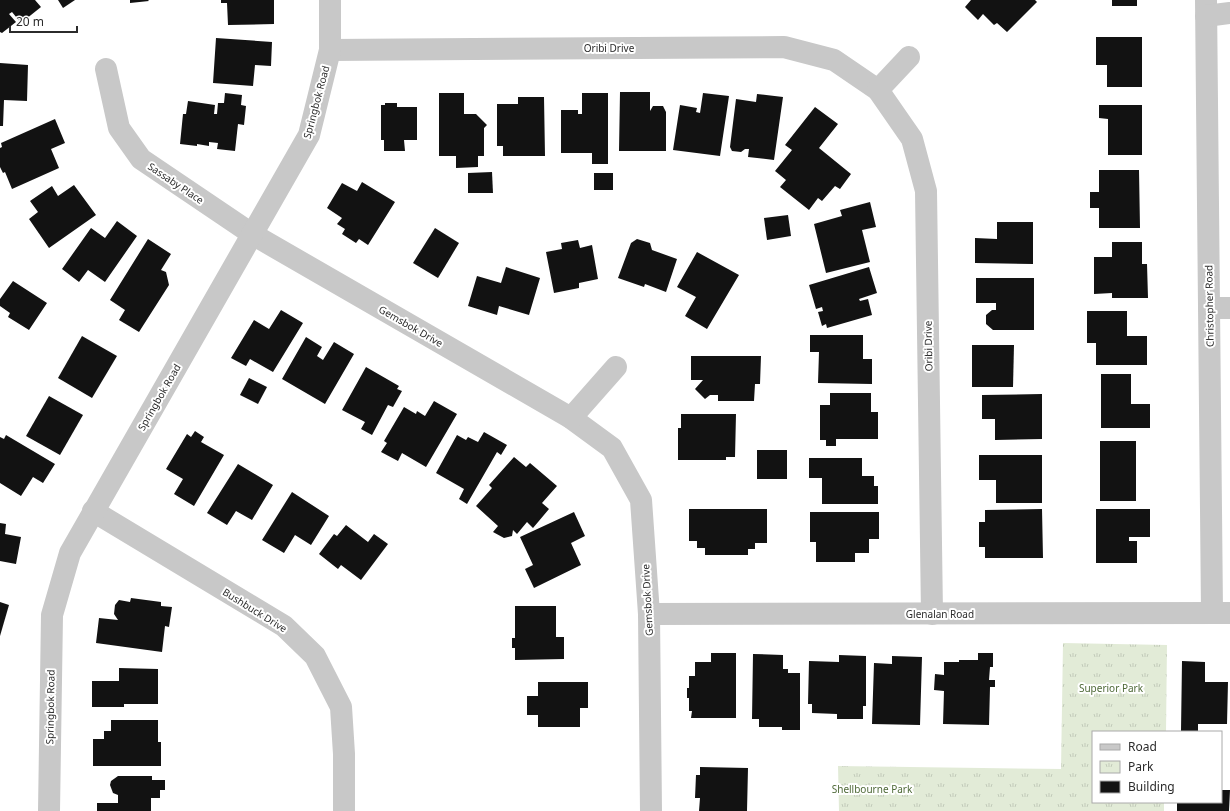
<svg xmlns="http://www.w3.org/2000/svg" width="1230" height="811" viewBox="0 0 1230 811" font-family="'Noto Sans',sans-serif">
  <defs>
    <pattern id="park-tufts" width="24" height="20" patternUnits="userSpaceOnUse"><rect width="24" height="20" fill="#e2ebd7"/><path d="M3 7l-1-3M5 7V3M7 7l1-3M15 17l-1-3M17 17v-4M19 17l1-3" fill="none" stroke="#c2cab9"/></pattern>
  </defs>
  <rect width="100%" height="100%" fill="#fff"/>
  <path fill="url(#park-tufts)" d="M1063 643 1167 645 1166 732H1093V802H1164V811H839L838 766 1061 769Z"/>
  <g fill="#121212">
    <path d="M0 0H35L41 7 21 23 12 12 9 14 16 22 2 33 0 32Z"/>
    <path d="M58 0H75L63 8Z"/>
    <path d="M130 0H148L149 1 130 3Z"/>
    <path d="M221 0H274V24L228 25 227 3H221Z"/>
    <path d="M971 0H1035L1037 2 1007 32 997 23 994 25 983 14 978 20 965 7Z"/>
    <rect x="1112" y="0" width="25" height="6"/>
    <path d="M1096 37H1142V87H1107V65H1096Z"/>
    <path d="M216 38 272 42 271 66 255 65 253 86 213 83Z"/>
    <path d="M0 63 28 65 27 101 4 100 3 126H0Z"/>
    <path d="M620 92H650V111L653 106H663L666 112V151H619Z"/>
    <path d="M225 93 242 95 241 105 246 106 244 125 238 124 235 151 217 149 218 143 209 142V146L197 144V146L180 144 183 114H186L188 101 215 105 214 114H217L218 103H224Z"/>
    <path d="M439 93H464V114H476L487 125 484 128V156H478V167L456 168V156H439Z"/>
    <path d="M582 93H608V164H592V153H561V110H578V114H582Z"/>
    <path d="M703 93 729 96 720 156 673 150 680 105 697 108 696 112 700 113Z"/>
    <path d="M757 94 783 97 774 160 748 157 749 149H745L741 152 732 151 730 147 736 99 756 102Z"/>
    <path d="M518 97H544L545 156H503V146H497V104H518Z"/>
    <path d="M385 103H397V107H417V140H404L405 151H384V140H381V105H385Z"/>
    <path d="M1099 105H1142V155H1108V119L1099 118Z"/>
    <path d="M815 107 838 124 819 148 851 174 840 189 835 186 822 201 818 198 809 210 780 187 786 180 775 171 792 150 785 145Z"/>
    <path d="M55 119 65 143 51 149 59 168 12 189 5 172 3 173 0 167V148L2 147 1 143Z"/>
    <path d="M1099 170H1139L1140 228H1099V208H1090V192H1099Z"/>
    <path d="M492 172 493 193H468V173Z"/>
    <rect x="594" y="173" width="19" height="17"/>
    <path d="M362 182 395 202 368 245 359 239 356 243 342 234 345 229 337 224 342 218 327 208 342 183 357 191Z"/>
    <path d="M74 185 96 215 49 248 29 219 38 212 30 201 52 186 58 196Z"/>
    <path d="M870 202 876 227 862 230 870 262 826 273 814 224 842 216 840 210Z"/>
    <path d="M788 215 791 236 767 240 764 218Z"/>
    <path d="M117 221 137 236 105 282 88 270 79 282 62 269 91 228 105 238Z"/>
    <path d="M997 222H1033V264L975 263V238L997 239Z"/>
    <path d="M435 228 459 243 438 278 413 263Z"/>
    <path d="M148 239 171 254 161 270 166 272 169 285 139 332 119 320 125 310 110 300Z"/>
    <path d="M637 239 650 243 652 250 677 259 666 292 645 284 644 287 618 278 631 243Z"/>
    <path d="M578 240 580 248 592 245 598 279 579 283V288L554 293 546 252 562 249 561 243Z"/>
    <path d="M1112 242H1142V264H1147L1148 298H1112V293L1094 294V257H1112Z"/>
    <path d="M697 252 739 275 707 329 685 316 696 297 677 287Z"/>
    <path d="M506 267 540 278 529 315 499 306 497 315 468 306 477 276 501 283Z"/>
    <path d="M869 267 877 293 859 299 860 301 868 299 872 315 827 328 826 324 822 326 818 312 823 311 822 307 816 309 809 285Z"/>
    <path d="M976 278H1034V330H993L986 324V315L992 310H996V303H976Z"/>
    <path d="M13 281 47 303 29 330 8 317 10 313 0 306V299Z"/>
    <path d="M281 310 303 323 273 372 250 359 246 366 231 358 254 320 269 329Z"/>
    <path d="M1087 311H1127V336H1147V365H1096V343H1087Z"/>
    <path d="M810 335H863V359H872V384L818 383 819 352H810Z"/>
    <path d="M82 336 117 356 92 398 58 378Z"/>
    <path d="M306 337 322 347 317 356 323 360 334 342 354 354 325 404 282 379Z"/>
    <path d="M972 345H1014L1013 387H972Z"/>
    <path d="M691 356H761L760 384H755L754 401H718V395H710L705 399 695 389 703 380H691Z"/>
    <path d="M366 367 399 386 397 389 402 391 393 407 388 405 372 435 361 429 365 422 342 410Z"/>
    <path d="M1101 374H1131V404H1150V428H1101Z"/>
    <path d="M249 378 267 387 258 404 240 395Z"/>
    <path d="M830 393H871V412H878V439H836V446H826V440H820V405H830Z"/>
    <path d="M1042 394V439L995 440V419H982V395Z"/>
    <path d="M49 396 83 415 60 455 26 436Z"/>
    <path d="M434 401 457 414 426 467 402 453 398 461 381 452 387 443 384 441 404 407 416 414 417 411 425 416Z"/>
    <path d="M681 414H736L735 457H726V460H678V428H681Z"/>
    <path d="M195 431 204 437 201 442 224 455 194 506 174 494 183 479 166 469 187 434 191 437Z"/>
    <path d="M484 432 507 445 501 455 497 452 467 504 459 499 464 489 436 473 457 435 466 440 468 437 478 442Z"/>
    <path d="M6 435 55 464 43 483 33 477 21 496 0 483V437L4 439Z"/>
    <rect x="1100" y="441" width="36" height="60"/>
    <rect x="757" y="450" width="30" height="29"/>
    <path d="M979 455H1042V503H996V480H979Z"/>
    <path d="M514 457 526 467 530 463 557 486 542 503 549 509 533 528 527 522 517 534 513 530 512 536 504 538 493 532 498 526 476 506 492 488 489 485Z"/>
    <path d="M809 458H862V476H874V486H878V504H822V478H809Z"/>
    <path d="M238 464 273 485 252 520 236 511 227 525 207 513Z"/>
    <path d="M292 492 329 516 311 545 295 535 284 553 262 540Z"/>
    <path d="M689 509H767V543H755V549H748V555H705V548H697V541H689Z"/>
    <path d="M1042 509 1043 558H985V547H979V522H985V510Z"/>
    <path d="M1096 509H1150V537H1129V541H1137V563H1096Z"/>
    <path d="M574 512 585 536 571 543 581 565 534 588 525 569 533 565 520 537Z"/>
    <path d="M810 512H879V539H869V553H855V562H816V542H810Z"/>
    <path d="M0 523 6 524 5 534 21 537 16 564 0 561Z"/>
    <path d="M346 525 368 542 374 534 388 544 361 580 341 565 338 569 319 554 334 534 337 536Z"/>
    <path d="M131 598 161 602V606L172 607 169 627 165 626 162 652 96 643 99 618 118 620 114 614 115 605 119 600 130 602Z"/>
    <path d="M0 602 9 605 0 636Z"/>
    <path d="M515 606H556V637H564V659L515 660V648H512V638H515Z"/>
    <path d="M711 653H736V718H691L692 711H689V698H687V688H689V676H695V662H711Z"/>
    <path d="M978 653H993V667H990L989 680H995V687H990L989 725 943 724 944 691 934 690 935 674 944 675V662H959V660H978Z"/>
    <path d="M753 654 783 655V669H788V673H800V730H782V727H759V719H752Z"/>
    <path d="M839 655 866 656V706H863V719H837V714L812 713V704H808L809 661 839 662Z"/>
    <path d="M892 656 922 657 920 725 872 724 874 663 892 664Z"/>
    <path d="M1182 661 1205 662V682H1228L1227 724H1198V732L1181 731Z"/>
    <path d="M119 668 158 669V704H124V707H92V681H119Z"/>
    <path d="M538 682H588V708H580V727H538V715H527V696H538Z"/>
    <path d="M111 720H158V742H161V766H93V739H104V731H111Z"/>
    <path d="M700 767 748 768 747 811H699L700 798H695L696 775H700Z"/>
    <path d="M118 776H152V780H165V790H160V798H151V811H97V803H118V795L113 793 110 785 111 781Z"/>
    <path d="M1221 790H1230L1229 811H1177V802H1221Z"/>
  </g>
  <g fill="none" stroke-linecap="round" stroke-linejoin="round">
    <g stroke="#c8c8c8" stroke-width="22">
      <path d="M1206 0 1212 612"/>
      <path d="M1206 16 1230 13"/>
      <path d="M330 50 784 47 834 60 878 90 912 139 926 191 932 614"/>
      <path d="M106 69 119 128 141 159 252 234 571 418 612 448 641 500 649 614 651 811"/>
      <path d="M878 90 909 57"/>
      <path d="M1209 308H1230"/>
      <path d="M571 418 616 367"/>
      <path d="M93 511 284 626 315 656 341 707 344 754V811"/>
      <path d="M649 614 1230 613"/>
      <path d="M49 811 52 615 70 553 309 135 330 50V0"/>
    </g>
  </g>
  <g text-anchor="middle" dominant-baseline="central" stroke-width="4" stroke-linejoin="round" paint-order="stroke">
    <g font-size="10" fill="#2b2b2b" stroke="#fff">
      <text x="609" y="48">Oribi Drive</text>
      <text transform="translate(316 102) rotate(-75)">Springbok Road</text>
      <text transform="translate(176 183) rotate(34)">Sassaby Place</text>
      <text transform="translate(1209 306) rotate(-91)">Christopher Road</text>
      <text transform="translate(411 326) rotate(30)">Gemsbok Drive</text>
      <text transform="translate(928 346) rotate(-91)">Oribi Drive</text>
      <text transform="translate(159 397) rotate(-60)">Springbok Road</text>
      <text transform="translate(647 600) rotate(-93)">Gemsbok Drive</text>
      <text transform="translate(255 610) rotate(32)">Bushbuck Drive</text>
      <text x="940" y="614">Glenalan Road</text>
      <text transform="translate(50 707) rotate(-89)">Springbok Road</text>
    </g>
    <g font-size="10" fill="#4e6937" stroke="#fff">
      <text x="1111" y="688">Superior Park</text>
      <text x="872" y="789">Shellbourne Park</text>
    </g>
  </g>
  <rect x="1092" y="731" width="130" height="72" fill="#ffffff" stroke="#aaaaaa"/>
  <rect x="1100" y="744" width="20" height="6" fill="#c8c8c8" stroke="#aaaaaa"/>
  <text x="1128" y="751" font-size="12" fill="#2b2b2b">Road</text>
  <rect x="1100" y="761" width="20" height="12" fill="url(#park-tufts)" stroke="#aaaaaa"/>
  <text x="1128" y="771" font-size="12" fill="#2b2b2b">Park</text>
  <rect x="1100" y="781" width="20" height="12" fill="#121212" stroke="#aaaaaa"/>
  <text x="1128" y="791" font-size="12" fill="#2b2b2b">Building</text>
  <path d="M10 26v6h67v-6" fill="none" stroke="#2b2b2b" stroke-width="2"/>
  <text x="16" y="26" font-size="12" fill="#2b2b2b" stroke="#ffffff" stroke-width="3" paint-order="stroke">20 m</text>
</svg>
